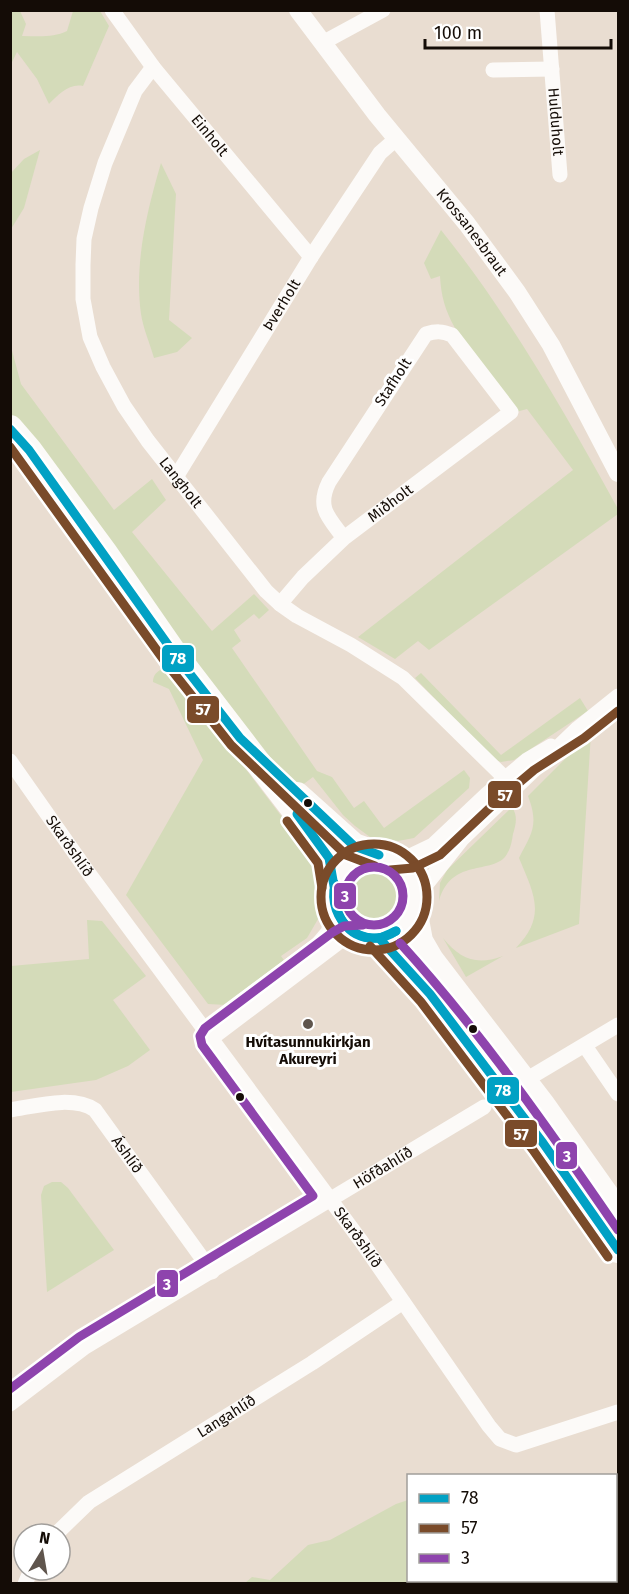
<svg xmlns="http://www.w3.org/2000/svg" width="629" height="1594" viewBox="0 0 629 1594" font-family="'Fira Sans',sans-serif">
  <rect width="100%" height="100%" fill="#e9ddd1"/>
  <g fill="#d4dbb9">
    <path d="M11 10 20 11 26 24 22 36C38 36 53 38 67 31L73 11H100L109 26 83 86C69 83 58 95 49 104L37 79 17 52 11 64Z"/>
    <path d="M40 150 24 208 11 229V173L24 159Z"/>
    <path d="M161 163 176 194 169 320 192 338 177 352 154 358C150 344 143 328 141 314 134 263 147 211 161 163Z"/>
    <path d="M441 230C510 316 565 413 618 509V514L429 650 418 641 395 659 358 637 573 470 527 409 516 412 455 328C445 310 441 296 440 276L431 279 424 263Z"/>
    <path d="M11 347 21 384 114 510 152 479 166 500 132 532 212 631 254 594 269 610 259 619 254 614 234 630 241 641 232 648 317 771 332 777 354 808 364 801 384 828 464 770 470 778 469 788 414 838 398 841 370 837 355 826 343 815 313 777 301 786 288 779 275 767 248 729 82 515 11 418Z"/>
    <path d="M164 668 170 669 307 850 316 864 323 889 321 914 307 938 281 956 286 963 226 1005 208 1004 126 895 203 760 169 689 153 682C153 675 157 671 164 668Z"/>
    <path d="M421 673 501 755 580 698 588 711 514 760 501 762 493 759 415 678Z"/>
    <path d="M591 733 579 924 516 948C547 916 534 894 519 858 532 833 539 825 528 796Z"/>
    <path d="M512 807C518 816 516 824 513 834 512 840 511 847 508 852 497 877 452 855 439 901L440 883 447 870Z"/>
    <path d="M365 866H385L406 887 401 916 373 928 354 919 344 900 345 889 349 879Z"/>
    <path d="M87 920 102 921 146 976 113 1000 150 1050 128 1066 96 1080 11 1092V966L89 959Z"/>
    <path d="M443 938C460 959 476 966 503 956L466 977Z"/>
    <path d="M52 1182H61L68 1188 114 1250 47 1292 41 1195 44 1186Z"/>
    <path d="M408 1500V1580L501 1581 496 1584 245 1583 252 1577 270 1580 308 1545 330 1540 396 1504Z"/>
  </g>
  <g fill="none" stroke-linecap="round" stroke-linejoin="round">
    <g stroke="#fcfaf8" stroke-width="15">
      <path id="s1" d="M112 10 153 67 311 257"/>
      <path id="s2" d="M547 10 560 175"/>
      <path d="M324 42 383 10"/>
      <path id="s3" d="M153 67 135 91 105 163 91 208 84 239 83 265V299L90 337 103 367 124 406 148 441 266 591 280 604 297 616 351 645 403 678 515 788"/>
      <path d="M493 70 552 69"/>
      <path id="s4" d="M176 477 311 257 380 153 396 139"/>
      <path id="s5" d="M280 604 303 577 344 538 511 412 452 335C442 331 436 331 426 334L329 482C316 508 329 518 344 538"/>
      <path id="s6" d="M10 761 90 875 361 1241 489 1426 500 1439 516 1445 618 1412"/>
      <path d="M389 858 410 856 433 845 487 794 527 760 551 746"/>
      <path d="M417 900 421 891 462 839 578 728 618 696"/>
      <path d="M205 1028 317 945 328 932 335 909"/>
      <path d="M212 1038 339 942 347 938 362 937"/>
      <path d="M585 1046 618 1094"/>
      <path d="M517 1083 524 1081 618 1025"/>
      <path id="s7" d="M10 1110C36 1106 73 1095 95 1110L212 1272"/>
      <path id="s8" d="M10 1404 85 1347 484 1107"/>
      <path id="s9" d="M56 1534 89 1502 312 1363 403 1302"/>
      <path d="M25 1584 31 1570"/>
    </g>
    <path stroke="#fcfaf8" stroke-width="18" id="s10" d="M298 10 377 115 467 224 517 292 551 345 618 473"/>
    <g stroke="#fcfaf8" stroke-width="26">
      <path d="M10 428 29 450 104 552 176 656 322 846 332 868 334 886"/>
      <path d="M297 795 354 846 379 855"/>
      <path d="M414 909 420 941 431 960 543 1106 618 1212"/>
      <path d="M379 938C441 926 416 841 363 857 353 860 344 866 338 876 321 906 346 939 379 938L430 994 543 1143 618 1250"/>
    </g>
    <g stroke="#fff" stroke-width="14">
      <g id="bus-1">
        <path d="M10 429 29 450 176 656 240 738 354 846 379 855"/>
        <path d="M297 814 329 858 334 886"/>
        <path d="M335 884C332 912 346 941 379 938 384 937 391 933 396 931"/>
        <path d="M335 884C326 920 364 953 396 931"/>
        <path d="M379 938 430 994 543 1143 618 1250"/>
      </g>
    </g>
    <g stroke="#fff" stroke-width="14">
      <g id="bus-2">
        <path d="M10 447 166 663 231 745 346 855 375 866"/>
        <path d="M287 821 318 863 322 888"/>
        <circle cx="374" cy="897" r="53"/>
        <path d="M390 870 413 868 440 855 495 803 534 770 584 738 618 711"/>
        <path d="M370 946 421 1002 533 1150 608 1257"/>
      </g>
    </g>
    <g stroke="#fff" stroke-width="14">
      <g id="bus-3">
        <circle cx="374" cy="896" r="29"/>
        <path d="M400 943C481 1032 550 1131 618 1230"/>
        <path d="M10 1389 79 1337 313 1196 202 1045 200 1036 205 1028 333 932 344 926 363 925"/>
      </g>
    </g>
    <use href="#bus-1" stroke="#01a1c4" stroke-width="9"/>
    <use href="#bus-2" stroke="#7a4b2a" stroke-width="9"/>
    <use href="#bus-3" stroke="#8e44ad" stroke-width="9"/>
  </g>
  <g fill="#140c06" stroke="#fff" stroke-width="2">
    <circle cx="308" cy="803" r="5"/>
    <circle cx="473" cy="1029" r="5"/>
    <circle cx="240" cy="1097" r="5"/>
  </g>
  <circle fill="#5f554d" stroke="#fff" stroke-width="2" cx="308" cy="1024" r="6"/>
  <g text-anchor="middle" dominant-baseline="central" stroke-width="6" stroke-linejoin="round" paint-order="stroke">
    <g font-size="15" fill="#140c06" stroke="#fff">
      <text stroke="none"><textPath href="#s2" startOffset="112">Hulduholt</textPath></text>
      <text stroke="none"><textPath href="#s1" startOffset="159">Einholt</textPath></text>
      <text stroke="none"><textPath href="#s10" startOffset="282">Krossanesbraut</textPath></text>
      <text stroke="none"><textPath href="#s4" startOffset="202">Þverholt</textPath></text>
      <text transform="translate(393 382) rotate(-57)">Stafholt</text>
      <text stroke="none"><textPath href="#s3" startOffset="458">Langholt</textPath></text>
      <text stroke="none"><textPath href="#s5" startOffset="150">Miðholt</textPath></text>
      <text stroke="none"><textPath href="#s6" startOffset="104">Skarðshlíð</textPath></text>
      <text stroke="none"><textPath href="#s7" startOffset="142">Áshlíð</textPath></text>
      <text stroke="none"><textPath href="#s8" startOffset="442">Höfðahlíð</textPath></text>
      <text stroke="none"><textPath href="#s6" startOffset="590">Skarðshlíð</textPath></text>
      <text stroke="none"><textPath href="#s9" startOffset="208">Langahlíð</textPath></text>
    </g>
    <g font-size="15" font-weight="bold" fill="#140c06" stroke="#fff">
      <text x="308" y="1042">Hvítasunnukirkjan<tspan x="308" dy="17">Akureyri</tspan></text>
    </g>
  </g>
  <g stroke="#fff" stroke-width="2">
    <rect x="161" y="644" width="34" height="29" rx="6" fill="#01a1c4"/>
    <rect x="186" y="695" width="34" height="29" rx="6" fill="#7a4b2a"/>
    <rect x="487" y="780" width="35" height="29" rx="6" fill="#7a4b2a"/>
    <rect x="333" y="882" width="24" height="28" rx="6" fill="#8e44ad"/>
    <rect x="486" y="1076" width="34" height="29" rx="6" fill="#01a1c4"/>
    <rect x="504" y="1119" width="34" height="29" rx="6" fill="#7a4b2a"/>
    <rect x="555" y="1141" width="23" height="29" rx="6" fill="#8e44ad"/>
    <rect x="156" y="1269" width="23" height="29" rx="6" fill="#8e44ad"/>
  </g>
  <g font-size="16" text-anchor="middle" font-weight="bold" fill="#fff">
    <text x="178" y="664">78</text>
    <text x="203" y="715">57</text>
    <text x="505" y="801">57</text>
    <text x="345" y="902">3</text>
    <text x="503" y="1096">78</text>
    <text x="521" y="1140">57</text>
    <text x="567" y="1162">3</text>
    <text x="167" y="1290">3</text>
  </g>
  <rect width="629" height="1594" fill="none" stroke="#140c06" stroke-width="24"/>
  <rect x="407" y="1474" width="210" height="108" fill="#ffffff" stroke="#a19e9b" stroke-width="1.5"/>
  <rect x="419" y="1494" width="30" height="9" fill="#01a1c4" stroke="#a19e9b" stroke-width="1.5"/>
  <text x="461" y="1504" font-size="18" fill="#140c06">78</text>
  <rect x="419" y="1524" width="30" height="9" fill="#7a4b2a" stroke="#a19e9b" stroke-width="1.5"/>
  <text x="461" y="1534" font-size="18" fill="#140c06">57</text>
  <rect x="419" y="1554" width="30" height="9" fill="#8e44ad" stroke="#a19e9b" stroke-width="1.5"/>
  <text x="461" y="1564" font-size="18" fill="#140c06">3</text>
  <g transform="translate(42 1552) rotate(11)"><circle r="28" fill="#ffffff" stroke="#a19e9b" stroke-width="1.5"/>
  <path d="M0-4.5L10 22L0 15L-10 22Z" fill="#5f554d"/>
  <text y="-9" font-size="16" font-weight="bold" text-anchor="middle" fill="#140c06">N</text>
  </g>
  <path d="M425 39v9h186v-9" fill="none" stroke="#140c06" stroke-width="3"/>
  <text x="434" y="39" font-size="18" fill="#140c06" stroke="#ffffff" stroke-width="4.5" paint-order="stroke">100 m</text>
</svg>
